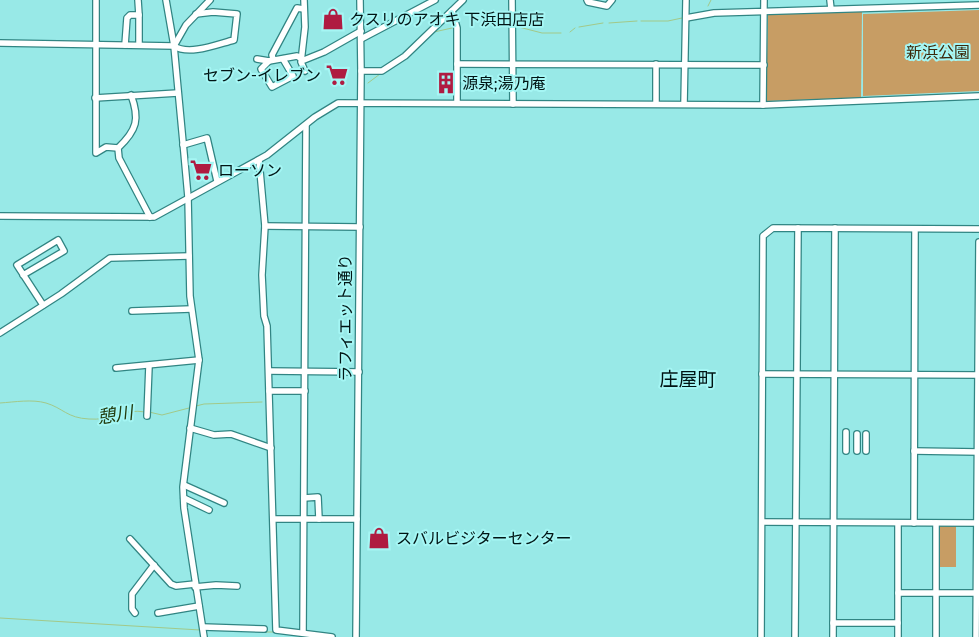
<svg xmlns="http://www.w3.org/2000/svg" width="979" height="637" viewBox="0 0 979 637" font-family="'Fira Sans Condensed','Noto Sans JP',sans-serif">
  <rect width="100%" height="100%" fill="#98e9e7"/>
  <g fill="#c79d64">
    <path d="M979 10V91L863 96V14Z"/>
    <path d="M862 11 861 98 766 101 768 14Z"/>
    <rect x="938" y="526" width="18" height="41"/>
  </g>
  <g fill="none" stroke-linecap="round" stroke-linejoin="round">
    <g stroke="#a2c989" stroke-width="1">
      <path d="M708 6 711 0"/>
      <path d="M641 21H668L682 18"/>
      <path d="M609 23 637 21"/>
      <path d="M515 26 542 33H561"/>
      <path d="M579 27 603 23"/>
      <path d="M434 32 452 28"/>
      <path d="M570 32 575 28"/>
      <path d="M368 83 380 74"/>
      <path d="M0 403C15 402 32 399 46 403 63 408 67 418 89 419 110 421 122 408 146 412"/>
      <path d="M196 406 204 404 262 402"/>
      <path d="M149 412 162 415 189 408"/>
      <path d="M0 618 200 630"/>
      <path d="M264 632H275"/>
    </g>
    <g stroke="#318583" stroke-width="8">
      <g id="minor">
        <path d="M96 0V153L106 147 118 148"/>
        <path d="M166 0 174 46 184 153 188 197 190 296 199 360 183 487 184 508 204 637"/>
        <path d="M304 0 305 27 301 62 305 71"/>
        <path d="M512 0 513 104"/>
        <path d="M587 0 588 2 607 6 612 0"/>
        <path d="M830 0 831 9"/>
        <path d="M452 11 457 28V103"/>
        <path d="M139 15V45"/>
        <path d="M686 18 714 13 979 5"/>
        <path d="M361 39 435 0"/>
        <path d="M0 43 174 46C189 56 218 44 234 40L237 14 213 12 196 14"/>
        <path d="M125 45 127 18 130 15H139L138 0"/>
        <path d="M174 46 186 25 210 0"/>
        <path d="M257 59 269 61 297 56 304 60 324 52 361 31"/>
        <path d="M273 59 272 55 297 8 304 9"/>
        <path d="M269 61 261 69 272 87 293 76 283 59"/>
        <path d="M457 64 764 65"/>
        <path d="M656 64V104"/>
        <path d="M361 71H382L405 56 463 0"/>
        <path d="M131 95C140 119 137 130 118 148L119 158 150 217"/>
        <path d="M95 98 178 93"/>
        <path d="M684 104 686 0"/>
        <path d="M763 105 764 0"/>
        <path d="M183 145 207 138 217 181"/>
        <path d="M259 160 265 226 262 275 264 316 267 326 276 630 332 637"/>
        <path d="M0 216 154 217 267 155 315 117 338 103 763 105 979 96"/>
        <path d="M265 226 360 227"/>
        <path d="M23 275 64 251 58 240 17 265 43 305"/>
        <path d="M132 311 191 309"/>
        <path d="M0 333 61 294 110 258 189 256"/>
        <path d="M116 368 199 360"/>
        <path d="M269 371 359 372"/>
        <path d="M762 374 979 375"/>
        <path d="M269 391H305"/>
        <path d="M147 416 149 366"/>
        <path d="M190 428 214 435 231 434 271 448"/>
        <path d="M866 434V451"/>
        <path d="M846 451V432"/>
        <path d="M857 451V434"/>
        <path d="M914 451 979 452"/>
        <path d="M184 485 224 503"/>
        <path d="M184 498 209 510"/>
        <path d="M304 498 318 497 319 519"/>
        <path d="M273 519H357"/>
        <path d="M762 522 979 523"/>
        <path d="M898 523V637"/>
        <path d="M914 523 915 229"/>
        <path d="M130 539 171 584 176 586 195 584"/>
        <path d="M195 587 216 585 237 586"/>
        <path d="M898 593H978"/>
        <path d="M135 613 132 609V594L154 565"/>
        <path d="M158 613 199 606"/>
        <path d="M833 623H898"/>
        <path d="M203 627 264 629"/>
        <path d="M303 632 306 125"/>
        <path d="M356 637 361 71 360 0"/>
        <path d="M761 637 763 236 773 228 979 229"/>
        <path d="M795 637 798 228"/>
        <path d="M833 637 835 228"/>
        <path d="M936 637V523"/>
        <path d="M976 637 979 242"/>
      </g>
    </g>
    <use href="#minor" stroke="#fff" stroke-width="5.5"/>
  </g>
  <defs>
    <g id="shop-bare" transform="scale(1.725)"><path d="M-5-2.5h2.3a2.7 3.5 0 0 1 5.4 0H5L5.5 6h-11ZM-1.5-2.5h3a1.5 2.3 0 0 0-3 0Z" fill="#af1b41" stroke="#a5f6f4" stroke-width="2.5" paint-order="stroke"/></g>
    <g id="supermarket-bare" transform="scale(1.725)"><path d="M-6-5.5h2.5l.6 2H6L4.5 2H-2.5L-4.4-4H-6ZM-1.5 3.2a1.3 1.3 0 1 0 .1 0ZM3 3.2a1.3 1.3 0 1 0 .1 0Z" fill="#af1b41" stroke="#a5f6f4" stroke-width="2.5" paint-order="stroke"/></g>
    <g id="building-bare" transform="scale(1.725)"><path d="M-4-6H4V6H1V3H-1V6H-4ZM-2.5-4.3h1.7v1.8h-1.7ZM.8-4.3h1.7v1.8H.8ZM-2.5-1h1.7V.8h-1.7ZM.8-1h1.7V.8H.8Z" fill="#af1b41" stroke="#a5f6f4" stroke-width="2.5" paint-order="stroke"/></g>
  </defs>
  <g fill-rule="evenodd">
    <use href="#shop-bare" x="333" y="19"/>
    <use href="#supermarket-bare" x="337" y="75"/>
    <use href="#building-bare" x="446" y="83"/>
    <use href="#supermarket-bare" x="201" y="170"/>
    <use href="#shop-bare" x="379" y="538"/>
  </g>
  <g text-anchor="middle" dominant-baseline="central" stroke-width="4" stroke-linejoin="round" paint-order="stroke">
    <g font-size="16" fill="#001414" stroke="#a5f6f4" text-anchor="start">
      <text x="349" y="19">クスリのアオキ 下浜田店店</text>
      <text x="321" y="75" text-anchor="end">セブン-イレブン</text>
      <text x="462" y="83">源泉;湯乃庵</text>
      <text x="218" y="170">ローソン</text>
      <text x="396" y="538">スバルビジターセンター</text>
    </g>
    <g font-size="16" fill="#3c290c" stroke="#a5f6f4">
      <text x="938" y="52">新浜公園</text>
    </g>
    <g font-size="16" fill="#001414" stroke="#a5f6f4">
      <text transform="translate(345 318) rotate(-90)">ラフィエット通り</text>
    </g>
    <g font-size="18" font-style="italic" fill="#223b0e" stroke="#a5f6f4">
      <text transform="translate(115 415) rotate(-9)">憩川</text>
    </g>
    <g font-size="19" fill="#001414" stroke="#a5f6f4">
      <text x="688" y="379">庄屋町</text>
    </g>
  </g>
</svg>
